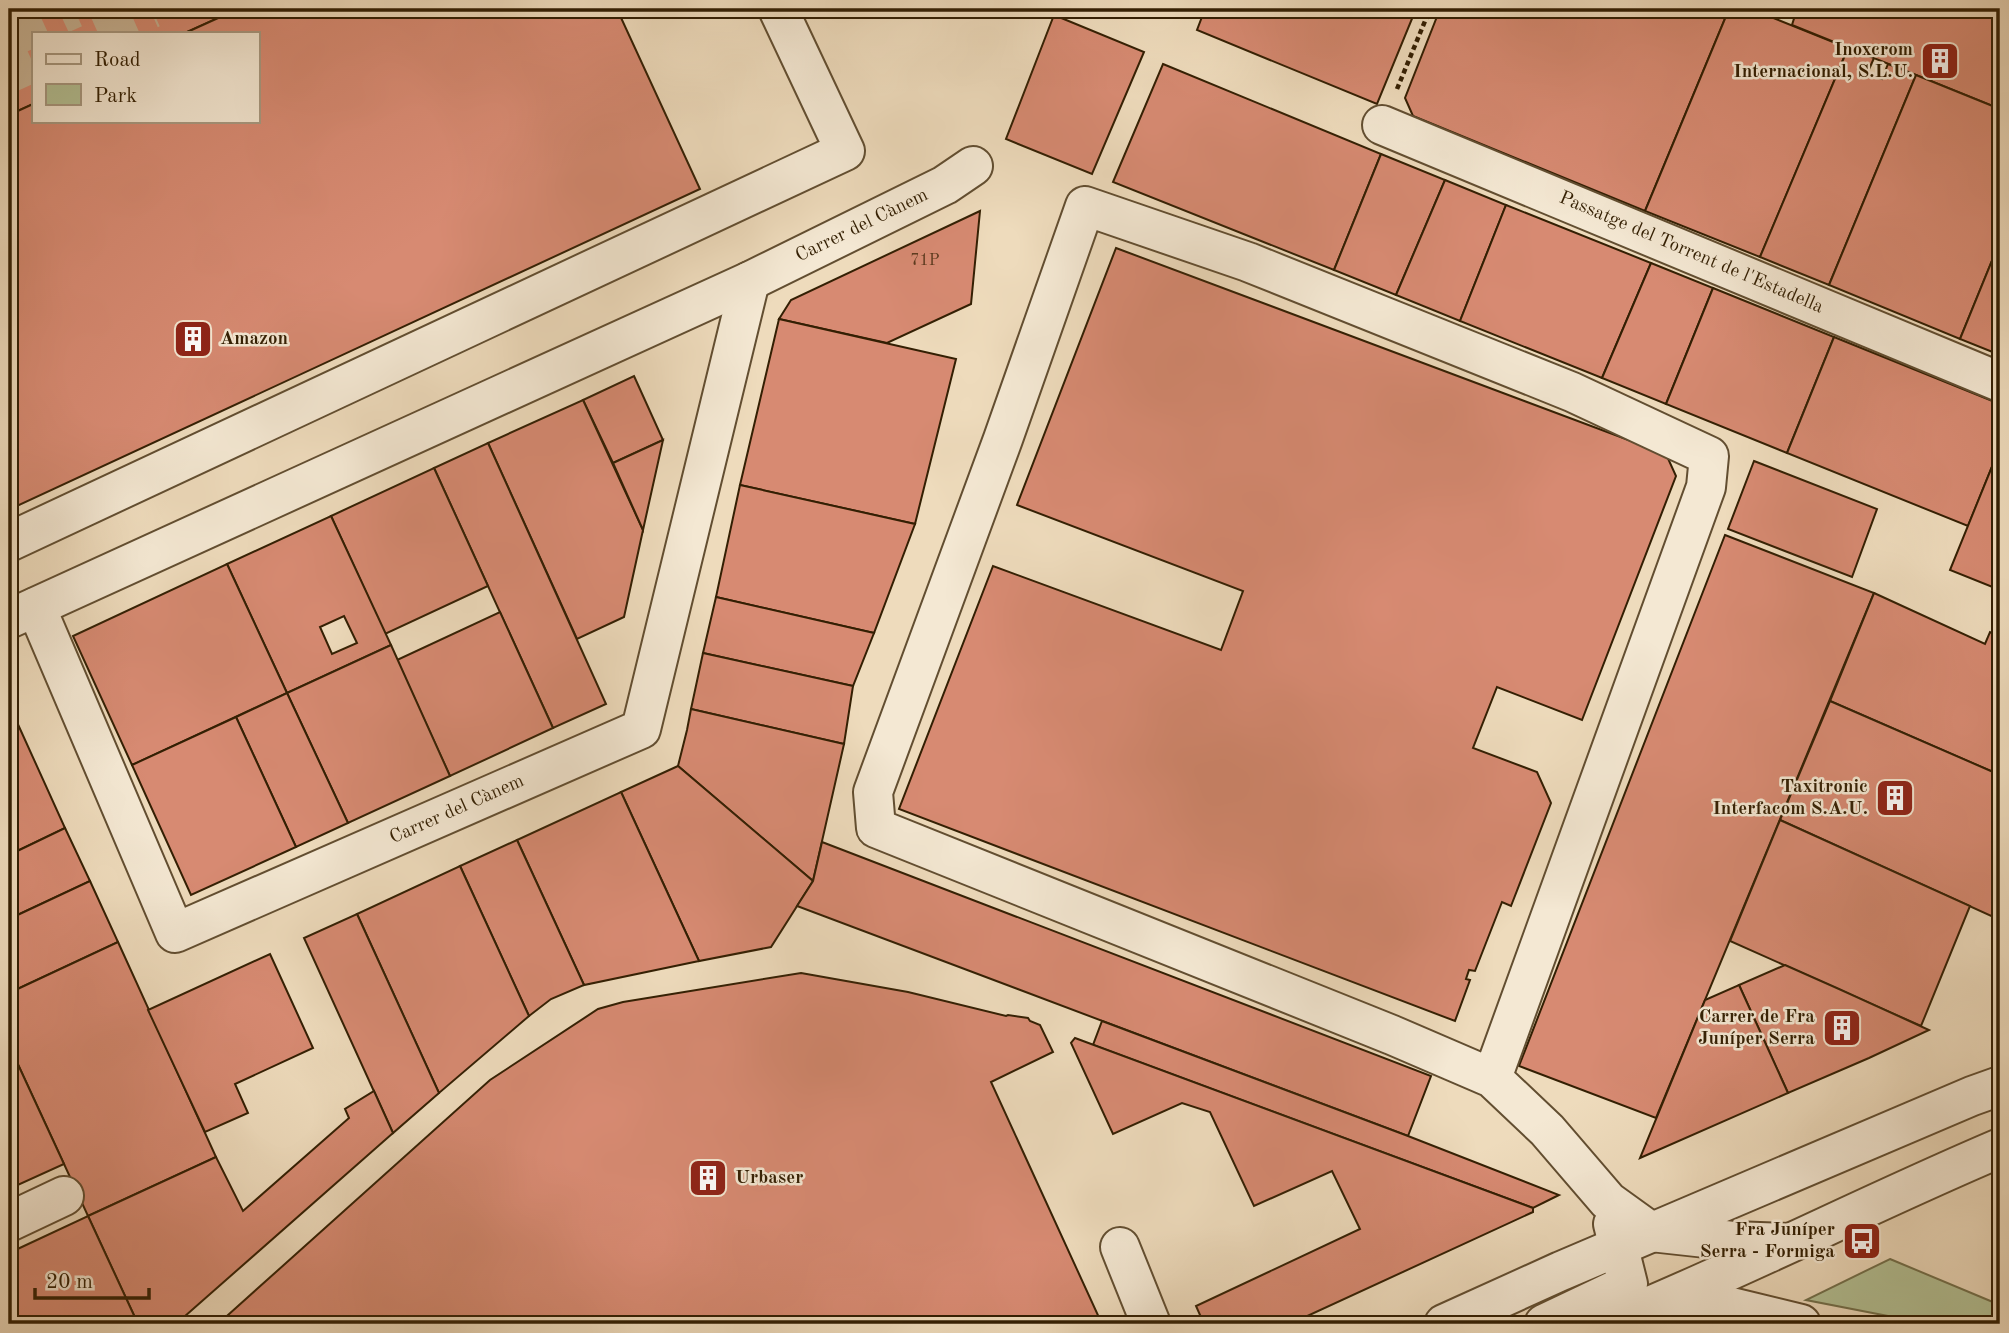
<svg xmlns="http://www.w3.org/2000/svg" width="2009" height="1333" viewBox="0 0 2009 1333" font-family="'Old Standard TT',serif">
  <rect width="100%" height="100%" fill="#eedbbc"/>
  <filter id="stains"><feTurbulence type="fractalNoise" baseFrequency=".00286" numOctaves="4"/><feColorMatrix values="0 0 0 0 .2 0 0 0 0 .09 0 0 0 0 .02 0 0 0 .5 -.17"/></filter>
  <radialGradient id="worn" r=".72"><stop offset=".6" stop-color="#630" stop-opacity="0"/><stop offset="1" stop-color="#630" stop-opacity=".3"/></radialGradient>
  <path fill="#b3c195" stroke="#73704c" stroke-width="2" d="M1890 1259 2000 1305V1324H1929L1806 1300Z"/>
  <g fill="#d78a72" stroke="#331f03" stroke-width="2" fill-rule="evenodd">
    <path d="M9 9H238L185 33H33V104L9 115Z"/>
    <path d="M238 9H617L700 189 17 506 9 489V115L33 104V121H257V33H185Z"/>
    <path d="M1205 9H1416L1377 104 1197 30Z"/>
    <path d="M1440 9H1729L1645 211 1413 116 1405 98Z"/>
    <path d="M1729 9H1751L1848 48 1760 257 1645 211Z"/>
    <path d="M1797 9H2000V109L1792 25Z"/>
    <path d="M1054 15 1144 52 1092 174 1006 139Z"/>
    <path d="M1848 48 1874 58 1867 74 1882 79 1888 64 1916 75 1829 285 1760 257Z"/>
    <path d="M1163 64 1381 154 1334 270 1113 182Z"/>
    <path d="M1916 75 2000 109V241L1960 339 1829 285Z"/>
    <path d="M1381 154 1445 180 1396 295 1334 270Z"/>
    <path d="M1445 180 1506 205 1460 321 1396 295Z"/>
    <path d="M1506 205 1651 263 1602 378 1460 321Z"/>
    <path d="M980 211 971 304 887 343 779 319 791 300Z"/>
    <path d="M2000 241V355L1960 339Z"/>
    <path d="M1116 248 1666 454 1676 476 1582 720 1497 687 1473 748 1537 772 1551 803 1511 906 1502 902 1475 971 1469 970 1466 979 1470 980 1455 1021 899 809 993 566 1221 650 1243 591 1017 505Z"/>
    <path d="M1651 263 1713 288 1666 404 1602 378Z"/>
    <path d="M1713 288 1834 337 1787 453 1666 404Z"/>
    <path d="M779 319 956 359 915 524 740 485Z"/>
    <path d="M1834 337 2000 404V447L1968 526 1787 453Z"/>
    <path d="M634 376 663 440 613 463 583 400Z"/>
    <path d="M583 400 643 530 624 617 577 639 488 443Z"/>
    <path d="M663 440 643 530 613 463Z"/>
    <path d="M488 443 606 704 553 728 434 468Z"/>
    <path d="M2000 447V590L1950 570Z"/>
    <path d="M1754 461 1877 509 1852 577 1728 529Z"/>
    <path d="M434 468 488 586 385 634 331 516Z"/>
    <path d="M740 485 915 524 874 633 716 597Z"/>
    <path d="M331 516 391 645 287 693 227 564ZM344 616 357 643 332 654 320 627Z"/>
    <path d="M1725 535 1874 593 1656 1118 1519 1066Z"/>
    <path d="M227 564 287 693 132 765 73 636Z"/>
    <path d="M1874 593 1985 644 1990 632 2000 637V775L1830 701Z"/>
    <path d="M716 597 874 633 853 686 703 653Z"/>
    <path d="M500 612 553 728 450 776 397 660Z"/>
    <path d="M391 645 450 776 348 823 287 693Z"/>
    <path d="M703 653 853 686 844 744 691 709Z"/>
    <path d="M287 693 348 823 296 847 236 717Z"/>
    <path d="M1830 701 2000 775V920L1780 820Z"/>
    <path d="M691 709 844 744 813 881 678 766 687 730Z"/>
    <path d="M236 717 296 847 191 895 132 765Z"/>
    <path d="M16 720 65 828 9 855V724Z"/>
    <path d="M678 766 813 881 771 947 699 961 621 792Z"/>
    <path d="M621 792 699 961 584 985 517 840Z"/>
    <path d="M1780 820 1970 906 1921 1026 1730 941Z"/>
    <path d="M65 828 90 881 9 919V855Z"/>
    <path d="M517 840 584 985 551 999 529 1016 460 866Z"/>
    <path d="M822 842 1431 1076 1408 1136 797 906 813 881Z"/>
    <path d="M460 866 529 1016 439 1093 357 914Z"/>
    <path d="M90 881 118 942 9 993V919Z"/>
    <path d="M357 914 439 1093 393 1133 304 938Z"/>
    <path d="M118 942 216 1157 88 1216 9 1045V993Z"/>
    <path d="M270 954 313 1048 235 1084 248 1113 205 1132 148 1010Z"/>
    <path d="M1785 965 1839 989 1929 1030 1869 1058 1788 1093 1739 985Z"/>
    <path d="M801 973 908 992 1006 1016 1008 1015 1028 1018 1030 1021 1040 1025 1053 1052 991 1082 1102 1324H218L490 1080 598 1009 623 1002Z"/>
    <path d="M1739 985 1788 1093 1640 1158 1705 1000Z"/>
    <path d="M1102 1021 1408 1136 1559 1195 1533 1208 1093 1045Z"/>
    <path d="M1075 1038 1533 1208V1212L1290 1324H1204L1196 1306 1360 1229 1332 1171 1254 1206 1210 1112 1182 1103 1113 1134 1071 1043Z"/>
    <path d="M9 1045 64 1164 9 1189Z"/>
    <path d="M374 1091 393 1133 176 1324H138L88 1216 216 1157 243 1211 349 1118 345 1109Z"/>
    <path d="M88 1216 138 1324H9V1253Z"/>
  </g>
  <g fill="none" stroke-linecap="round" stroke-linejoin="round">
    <g stroke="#c9b597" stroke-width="38" stroke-dasharray="38 19" stroke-linecap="butt">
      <path d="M98 33 152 9"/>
      <path d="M9 39 74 9"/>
      <path d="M9 74 33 63"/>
    </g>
    <g stroke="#624e31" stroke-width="42">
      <g id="minor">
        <path d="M1382 125 2000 382"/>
        <path d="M9 542 845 151 778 9"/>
        <path d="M36 607 175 933 641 729 750 281"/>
        <path d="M9 619 750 281 945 185 973 166"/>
        <path d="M1492 1078 1706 487 1709 456 1572 392 1248 262 1085 206 1003 439 873 792 876 828 1392 1035 1492 1078 1547 1130 1608 1201 1651 1232 1733 1241 1788 1243"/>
        <path d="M9 1222 64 1196"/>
        <path d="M1120 1247 1151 1324"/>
        <path d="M1670 1298 1731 1307 1801 1324"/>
        <path d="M1444 1324 1561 1271 1972 1096 2000 1086"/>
        <path d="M1544 1324 1628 1284 1613 1224"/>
        <path d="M1607 1324C1740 1270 1868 1204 2000 1148"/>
      </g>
    </g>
    <path stroke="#331f03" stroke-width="4.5" stroke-dasharray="5 3.5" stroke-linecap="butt" d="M1397 89 1430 9"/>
    <use href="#minor" stroke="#f4e8d3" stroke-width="38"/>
  </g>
  <defs>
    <g id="building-square" transform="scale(2.0125)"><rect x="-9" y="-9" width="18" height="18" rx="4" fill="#8f2418" stroke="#f4e8d3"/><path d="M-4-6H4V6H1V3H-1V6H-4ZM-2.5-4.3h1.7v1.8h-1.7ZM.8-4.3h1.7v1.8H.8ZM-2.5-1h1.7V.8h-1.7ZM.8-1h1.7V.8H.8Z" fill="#fff"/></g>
    <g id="bus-square" transform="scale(2.0125)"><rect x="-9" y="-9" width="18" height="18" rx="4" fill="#8f2418" stroke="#f4e8d3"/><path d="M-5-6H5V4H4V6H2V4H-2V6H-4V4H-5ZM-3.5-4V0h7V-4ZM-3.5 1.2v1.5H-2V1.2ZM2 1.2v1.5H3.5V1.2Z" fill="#fff"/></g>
  </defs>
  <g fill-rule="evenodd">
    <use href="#building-square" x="1940" y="61"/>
    <use href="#building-square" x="193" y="339"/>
    <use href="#building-square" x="1895" y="798"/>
    <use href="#building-square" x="1842" y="1028"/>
    <use href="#building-square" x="708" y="1178"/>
    <use href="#bus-square" x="1862" y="1241"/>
  </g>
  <g text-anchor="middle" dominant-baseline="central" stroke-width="5" stroke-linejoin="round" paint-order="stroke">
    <g font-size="16" fill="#5c3a1f">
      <text x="925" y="261">71P</text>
    </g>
    <g font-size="19" font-weight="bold" fill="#331f03" stroke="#f4e8d3" text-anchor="end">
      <text x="1913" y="50">Inoxcrom<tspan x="1913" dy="22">Internacional, S.L.U.</tspan></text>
      <text x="220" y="339" text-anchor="start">Amazon</text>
      <text x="1868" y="787">Taxitronic<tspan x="1868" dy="22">Interfacom S.A.U.</tspan></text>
      <text x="1815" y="1017">Carrer de Fra<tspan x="1815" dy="22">Juníper Serra</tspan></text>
      <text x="735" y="1178" text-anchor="start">Urbaser</text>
      <text x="1835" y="1230">Fra Juníper<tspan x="1835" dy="22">Serra - Formiga</tspan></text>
    </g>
    <g font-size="19" fill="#331f03" stroke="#f4e8d3">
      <text transform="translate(862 226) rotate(-26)">Carrer del Cànem</text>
      <text transform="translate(1691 253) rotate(23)">Passatge del Torrent de l'Estadella</text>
      <text transform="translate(457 810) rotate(-24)">Carrer del Cànem</text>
    </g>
  </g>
  <rect width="2009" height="1333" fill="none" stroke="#eedbbc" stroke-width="35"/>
  <rect x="10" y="10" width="1988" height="1312" fill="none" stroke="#331f03" stroke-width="3.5"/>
  <rect x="18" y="18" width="1974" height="1298" fill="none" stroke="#331f03" stroke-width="2"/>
  <rect x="32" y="32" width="228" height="91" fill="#f4e8d3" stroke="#a79880" stroke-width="2"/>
  <rect x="46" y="54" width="35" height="10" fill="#f4e8d3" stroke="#a79880" stroke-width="2"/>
  <text x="94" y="66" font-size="21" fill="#331f03">Road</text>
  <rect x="46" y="84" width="35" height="21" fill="#b3c195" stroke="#a79880" stroke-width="2"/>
  <text x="94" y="102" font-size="21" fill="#331f03">Park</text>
  <path d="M35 1288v10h114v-10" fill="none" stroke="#331f03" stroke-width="3.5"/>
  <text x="46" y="1288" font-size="21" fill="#331f03" stroke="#f4e8d3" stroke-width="5" paint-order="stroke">20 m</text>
  <rect width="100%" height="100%" filter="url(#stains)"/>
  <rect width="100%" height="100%" fill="url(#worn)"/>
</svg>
